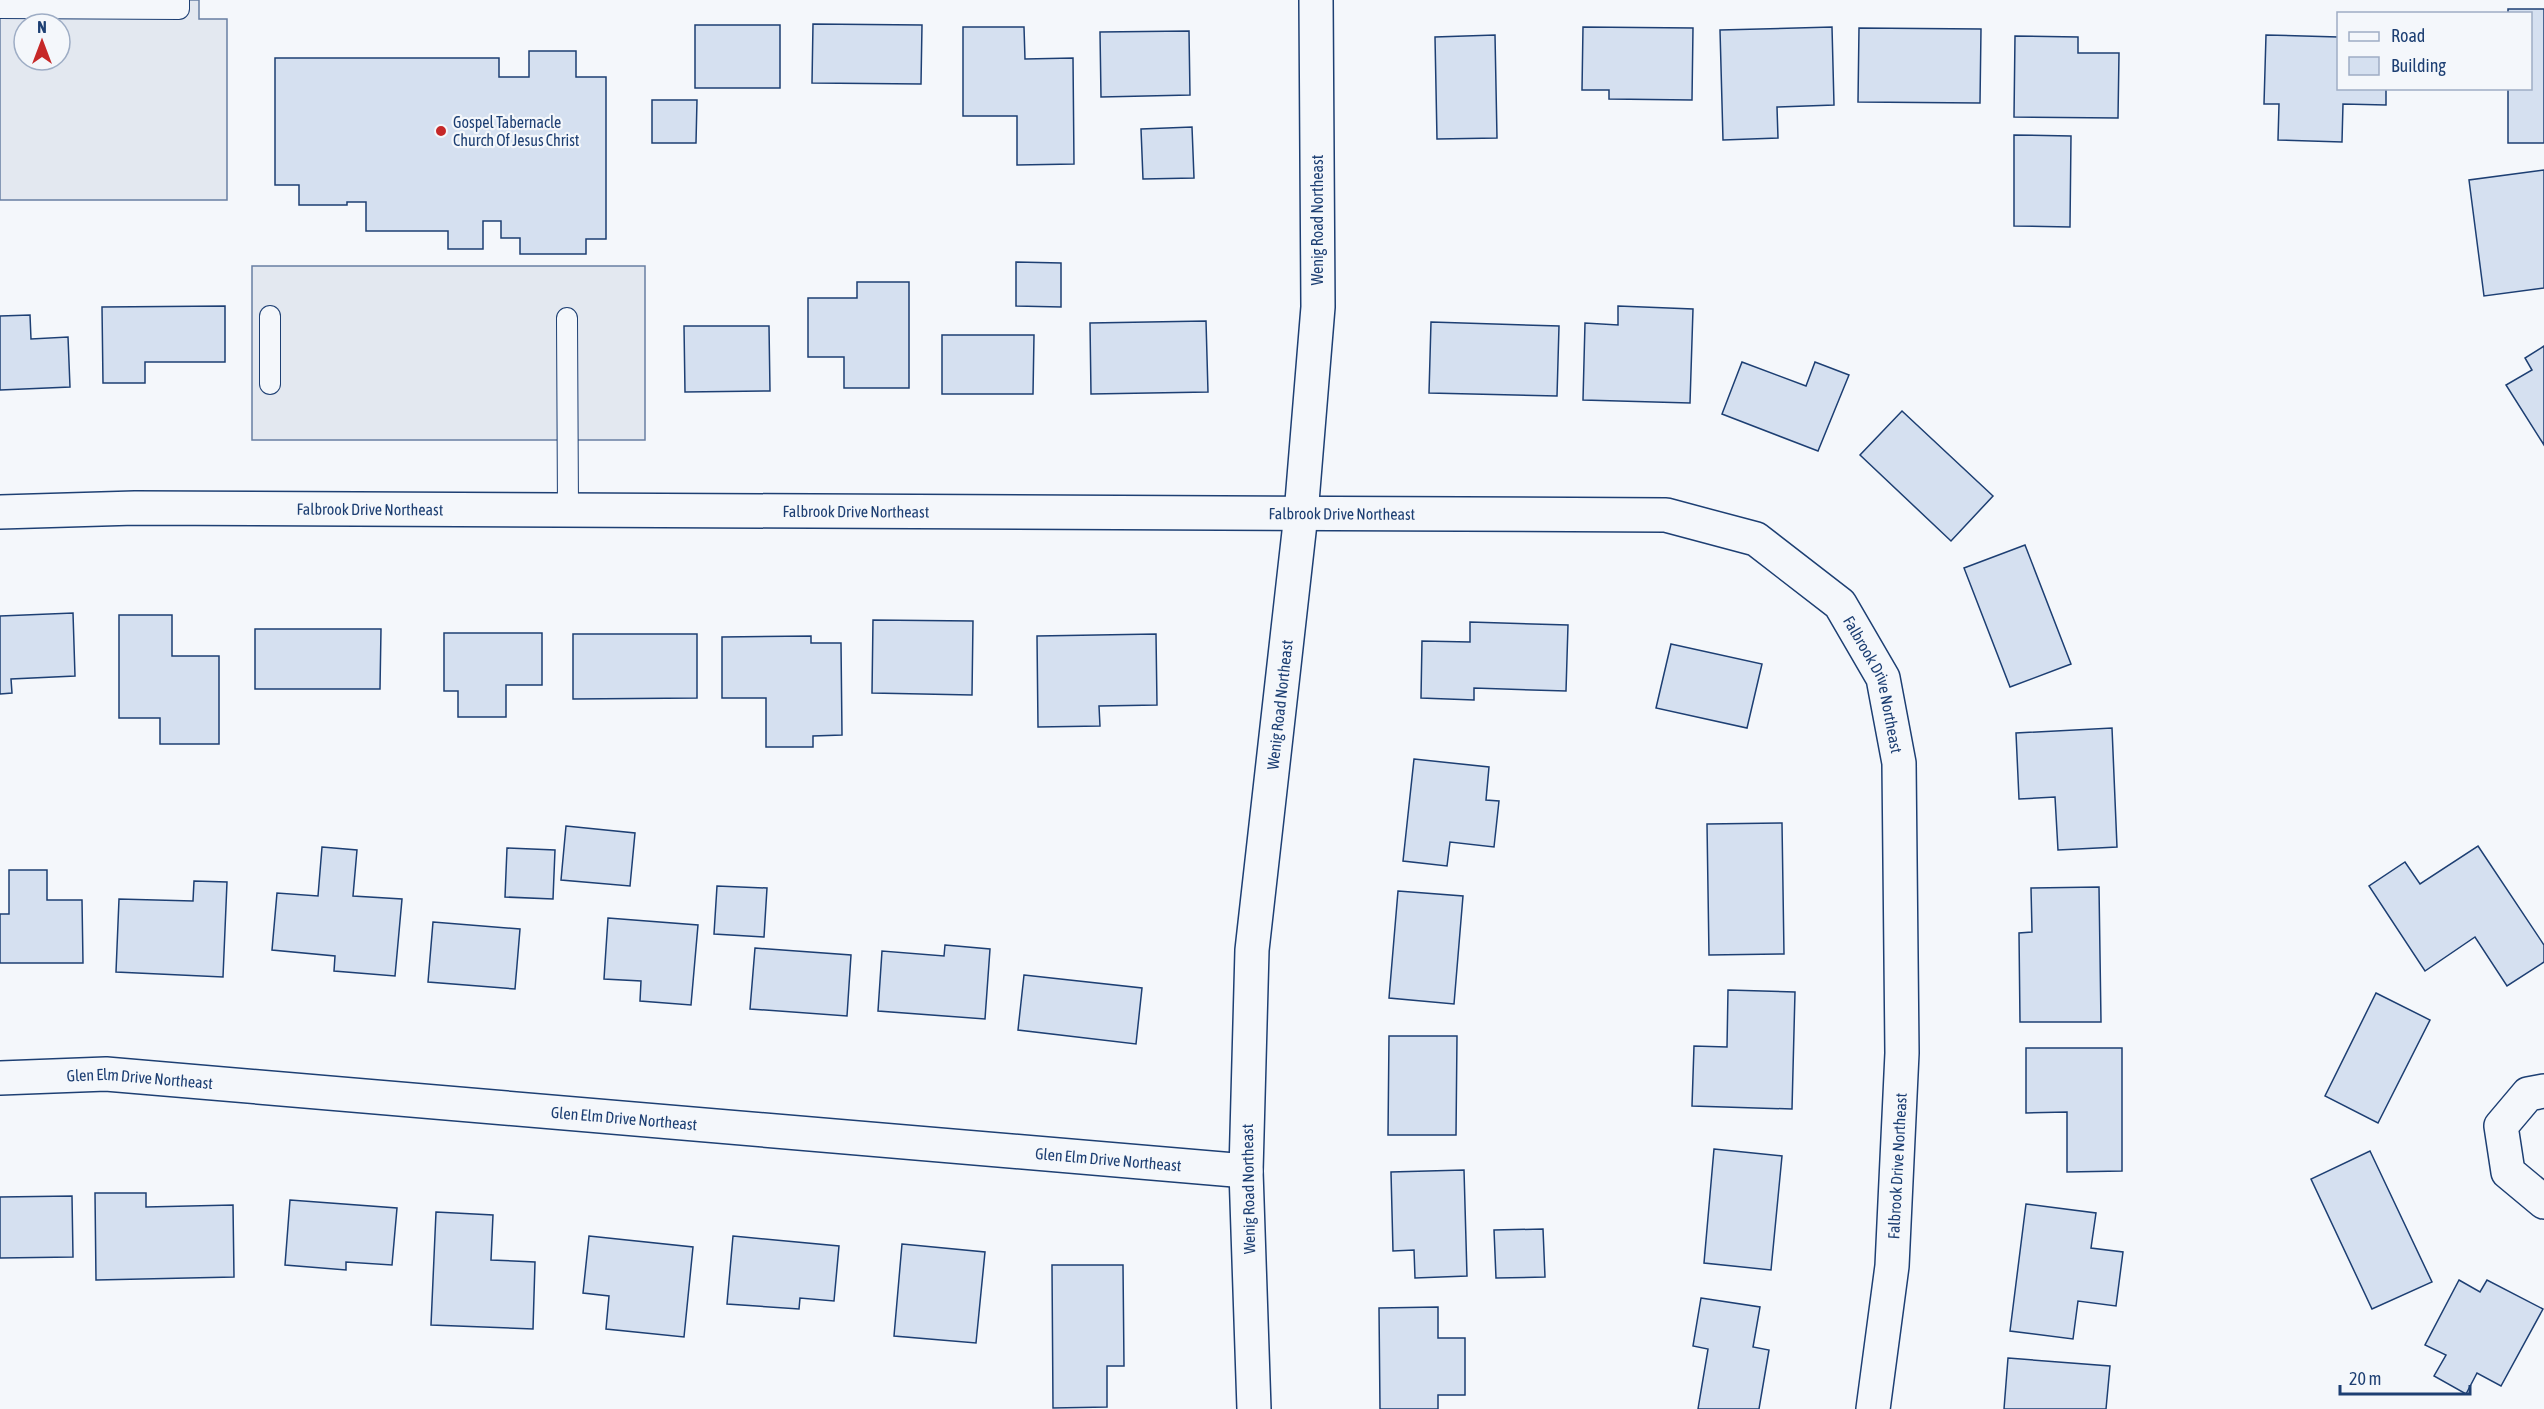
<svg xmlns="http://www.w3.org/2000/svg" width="2544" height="1409" viewBox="0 0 2544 1409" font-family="'Asap Condensed',sans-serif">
  <rect width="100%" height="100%" fill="#f4f7fb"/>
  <g fill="#e3e8f0" stroke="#687fa3" stroke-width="1.5" fill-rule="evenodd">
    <path d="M0 0H199V19H227V200H0ZM24 24H60V60H24Z"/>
    <rect x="252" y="266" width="393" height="174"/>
  </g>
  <g fill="#d5e0f0" stroke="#1d3f73" stroke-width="1.5">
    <path d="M2508 9H2544V143H2508V88H2530V14H2508Z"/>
    <path d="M813 24 922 25 921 84 812 83Z"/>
    <rect x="695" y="25" width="85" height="63"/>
    <path d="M963 27H1024L1025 59 1073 58 1074 164 1017 165V116H963Z"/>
    <path d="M1583 27 1693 28 1692 100 1609 99V90H1582Z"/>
    <path d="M1832 27 1834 105 1777 107 1778 138 1723 140 1720 30Z"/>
    <path d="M1859 28 1981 29 1980 103 1858 102Z"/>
    <path d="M1189 31 1190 95 1101 97 1100 32Z"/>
    <path d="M1495 35 1497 138 1437 139 1435 37Z"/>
    <path d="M2266 35 2338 37V88H2386V105L2343 104 2342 142 2278 140 2279 104H2264Z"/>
    <path d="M2015 36 2078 37V53H2119L2118 118 2014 117Z"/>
    <path d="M529 51H576V77H606V239H586V254H520V238H501V221H483V249H448V231H366V202H347V205H299V185H275V58H499V77H529Z"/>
    <path d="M652 100H697L696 143H652Z"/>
    <path d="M1192 127 1194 178 1143 179 1141 129Z"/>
    <path d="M2014 135 2071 136 2070 227 2014 226Z"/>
    <path d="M2544 170V288L2484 296 2469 180Z"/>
    <path d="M1016 262 1061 263V307L1016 306Z"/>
    <path d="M857 282H909V388H844V357H808V298H857Z"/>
    <path d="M225 306V362H145V383H103L102 307Z"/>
    <path d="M1618 306 1693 309 1690 403 1583 400 1585 323 1618 325Z"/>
    <path d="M30 315 31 339 68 337 70 387 0 390V316Z"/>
    <path d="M1206 321 1208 392 1091 394 1090 323Z"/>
    <path d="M1431 322 1559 326 1557 396 1429 393Z"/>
    <path d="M684 326H769L770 391 685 392Z"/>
    <path d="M942 335H1034L1033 394H942Z"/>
    <path d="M2544 346V445L2506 385 2532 370 2525 358Z"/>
    <path d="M1742 362 1806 386 1815 362 1849 375 1818 451 1722 414Z"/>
    <path d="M1902 411 1993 496 1951 541 1860 455Z"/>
    <path d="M2025 545 2071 664 2010 687 1964 568Z"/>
    <path d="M73 613 75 676 11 679 12 693 0 694V616Z"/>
    <path d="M119 615H172V656H219V744H160V718H119Z"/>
    <path d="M873 620 973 621 972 695 872 693Z"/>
    <path d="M1470 622 1568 625 1566 691 1474 688V700L1421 698 1422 641 1470 642Z"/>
    <path d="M255 629H381L380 689H255Z"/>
    <path d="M444 633H542V685H506V717H458V691H444Z"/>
    <path d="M573 634H697V698L573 699Z"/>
    <path d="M1156 634 1157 705 1099 706 1100 726 1038 727 1037 636Z"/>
    <path d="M811 636V643H841L842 735 813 736V747H766V698H722V637Z"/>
    <path d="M1671 644 1762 664 1747 728 1656 708Z"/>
    <path d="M2112 728 2117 847 2058 850 2055 797 2019 799 2016 733Z"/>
    <path d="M1414 759 1489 767 1486 800 1499 801 1494 847 1450 842 1447 866 1403 861Z"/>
    <path d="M1782 823 1784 954 1709 955 1707 824Z"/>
    <path d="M566 826 635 833 630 886 561 880Z"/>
    <path d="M2478 846 2544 945V962L2507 986 2475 937 2425 971 2369 886 2405 862 2420 884Z"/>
    <path d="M322 847 357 850 353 896 402 899 395 976 334 971 335 956 272 950 277 893 318 896Z"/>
    <path d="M507 848 555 850 553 899 505 897Z"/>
    <path d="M9 870H47V900H82L83 963H0V914H9Z"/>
    <path d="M194 881 227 882 223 977 116 972 119 899 193 901Z"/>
    <path d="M717 886 767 888 764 937 714 934Z"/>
    <path d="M2099 887 2101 1022H2020L2019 933 2032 932 2031 888Z"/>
    <path d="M1398 891 1463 896 1454 1004 1389 998Z"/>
    <path d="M608 918 698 925 691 1005 640 1001 641 981 604 979Z"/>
    <path d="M433 922 520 929 515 989 428 982Z"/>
    <path d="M945 945 990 949 985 1019 878 1011 882 951 944 956Z"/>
    <path d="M755 948 851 955 847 1016 750 1009Z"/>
    <path d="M1024 975 1142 988 1136 1044 1018 1030Z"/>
    <path d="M1728 990 1795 992 1792 1109 1692 1106 1694 1046 1727 1047Z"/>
    <path d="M2376 993 2430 1020 2378 1123 2325 1096Z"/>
    <path d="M1389 1036H1457L1456 1135H1388Z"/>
    <path d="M2026 1048H2122V1171L2067 1172V1112L2026 1113Z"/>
    <path d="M1714 1149 1782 1156 1771 1270 1704 1263Z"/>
    <path d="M2370 1151 2432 1282 2372 1309 2311 1179Z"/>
    <path d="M1464 1170 1467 1276 1415 1278 1414 1250 1393 1251 1391 1172Z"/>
    <path d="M95 1193H146V1207L233 1205 234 1277 96 1280Z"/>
    <path d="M72 1196 73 1257 0 1258V1197Z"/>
    <path d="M290 1200 397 1208 392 1265 346 1262V1270L285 1265Z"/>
    <path d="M2026 1204 2096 1213 2091 1248 2123 1252 2116 1306 2078 1301 2073 1339 2010 1331Z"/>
    <path d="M436 1212 493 1215 491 1260 535 1262 533 1329 431 1325Z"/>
    <path d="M1543 1229 1545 1277 1496 1278 1494 1230Z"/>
    <path d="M589 1236 693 1247 684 1337 606 1329 609 1296 583 1293Z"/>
    <path d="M733 1236 839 1246 834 1301 800 1298 799 1309 727 1304Z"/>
    <path d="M902 1244 985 1252 976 1343 894 1336Z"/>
    <path d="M1052 1265H1123L1124 1366H1107V1407L1053 1408Z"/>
    <path d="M2459 1280 2480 1292 2487 1280 2543 1309 2501 1386 2477 1373 2466 1394 2434 1376 2446 1355 2425 1345Z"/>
    <path d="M1701 1298 1760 1307 1753 1347 1769 1350 1759 1409H1698L1708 1349 1693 1346Z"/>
    <path d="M1438 1307V1338H1465V1395H1438V1409H1380L1379 1308Z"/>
    <path d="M2008 1358 2110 1366 2106 1409H2004Z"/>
  </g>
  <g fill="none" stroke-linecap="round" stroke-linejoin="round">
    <g stroke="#1d3f73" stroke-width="22">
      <g id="service">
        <path d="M0 8 179 9V0"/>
        <path d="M270 316V384"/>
        <path d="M567 318 568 510"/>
      </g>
    </g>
    <g stroke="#1d3f73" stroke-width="36">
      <g id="minor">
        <path id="s1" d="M0 512 135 508 1666 515 1756 539 1840 604 1883 678 1899 763 1902 1053 1892 1266 1873 1409"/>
        <path id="s2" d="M0 1078 106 1074 1246 1171"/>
        <path d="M2544 1091 2528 1094 2501 1126 2508 1172 2544 1202"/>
      </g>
    </g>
    <g stroke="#1d3f73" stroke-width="36">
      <g id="tertiary">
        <path id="s3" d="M1254 1409 1246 1171 1252 950 1301 514 1318 307 1316 0"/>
      </g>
    </g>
    <use href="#service" stroke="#f4f7fb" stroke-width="20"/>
    <use href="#minor" stroke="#f4f7fb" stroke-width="33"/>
    <use href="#tertiary" stroke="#f4f7fb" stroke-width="33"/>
  </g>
  <circle fill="#c62828" stroke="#f4f7fb" stroke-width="2" cx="441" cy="131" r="6"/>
  <g text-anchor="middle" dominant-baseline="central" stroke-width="4.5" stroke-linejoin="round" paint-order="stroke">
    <g font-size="16" fill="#1d3f73" stroke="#f4f7fb" text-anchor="start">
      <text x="453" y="122">Gospel Tabernacle<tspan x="453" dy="18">Church Of Jesus Christ</tspan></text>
    </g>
    <g font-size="16" fill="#1d3f73" stroke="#f4f7fb">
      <text transform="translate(1317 220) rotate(-90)">Wenig Road Northeast</text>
      <text stroke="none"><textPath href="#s1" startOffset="370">Falbrook Drive Northeast</textPath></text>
      <text stroke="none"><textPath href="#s1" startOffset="856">Falbrook Drive Northeast</textPath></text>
      <text stroke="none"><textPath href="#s1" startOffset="1342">Falbrook Drive Northeast</textPath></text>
      <text stroke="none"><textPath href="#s1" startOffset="1954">Falbrook Drive Northeast</textPath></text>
      <text stroke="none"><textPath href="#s3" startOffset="706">Wenig Road Northeast</textPath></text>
      <text stroke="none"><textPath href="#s2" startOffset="140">Glen Elm Drive Northeast</textPath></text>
      <text stroke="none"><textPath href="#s2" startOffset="626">Glen Elm Drive Northeast</textPath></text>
      <text stroke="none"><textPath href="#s2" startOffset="1112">Glen Elm Drive Northeast</textPath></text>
      <text transform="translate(1897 1166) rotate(-87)">Falbrook Drive Northeast</text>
      <text transform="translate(1248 1189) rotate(-91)">Wenig Road Northeast</text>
    </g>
  </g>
  <rect x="2337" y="12" width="195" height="78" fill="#f4f7fb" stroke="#9eadc5" stroke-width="1.5"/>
  <rect x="2349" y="32" width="30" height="9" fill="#f4f7fb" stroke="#9eadc5" stroke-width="1.5"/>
  <text x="2391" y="42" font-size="18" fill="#1d3f73">Road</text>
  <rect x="2349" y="57" width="30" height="18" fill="#d5e0f0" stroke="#9eadc5" stroke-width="1.5"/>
  <text x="2391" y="72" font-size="18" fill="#1d3f73">Building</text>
  <g transform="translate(42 42)"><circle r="28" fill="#f4f7fb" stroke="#9eadc5" stroke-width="1.5"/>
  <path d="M0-4.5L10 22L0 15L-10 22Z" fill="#c62828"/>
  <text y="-9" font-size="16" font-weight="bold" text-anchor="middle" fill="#1d3f73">N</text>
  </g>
  <path d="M2340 1385v9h130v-9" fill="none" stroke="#1d3f73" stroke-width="3"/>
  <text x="2349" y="1385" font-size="18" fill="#1d3f73" stroke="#f4f7fb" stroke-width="4.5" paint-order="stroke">20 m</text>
</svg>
